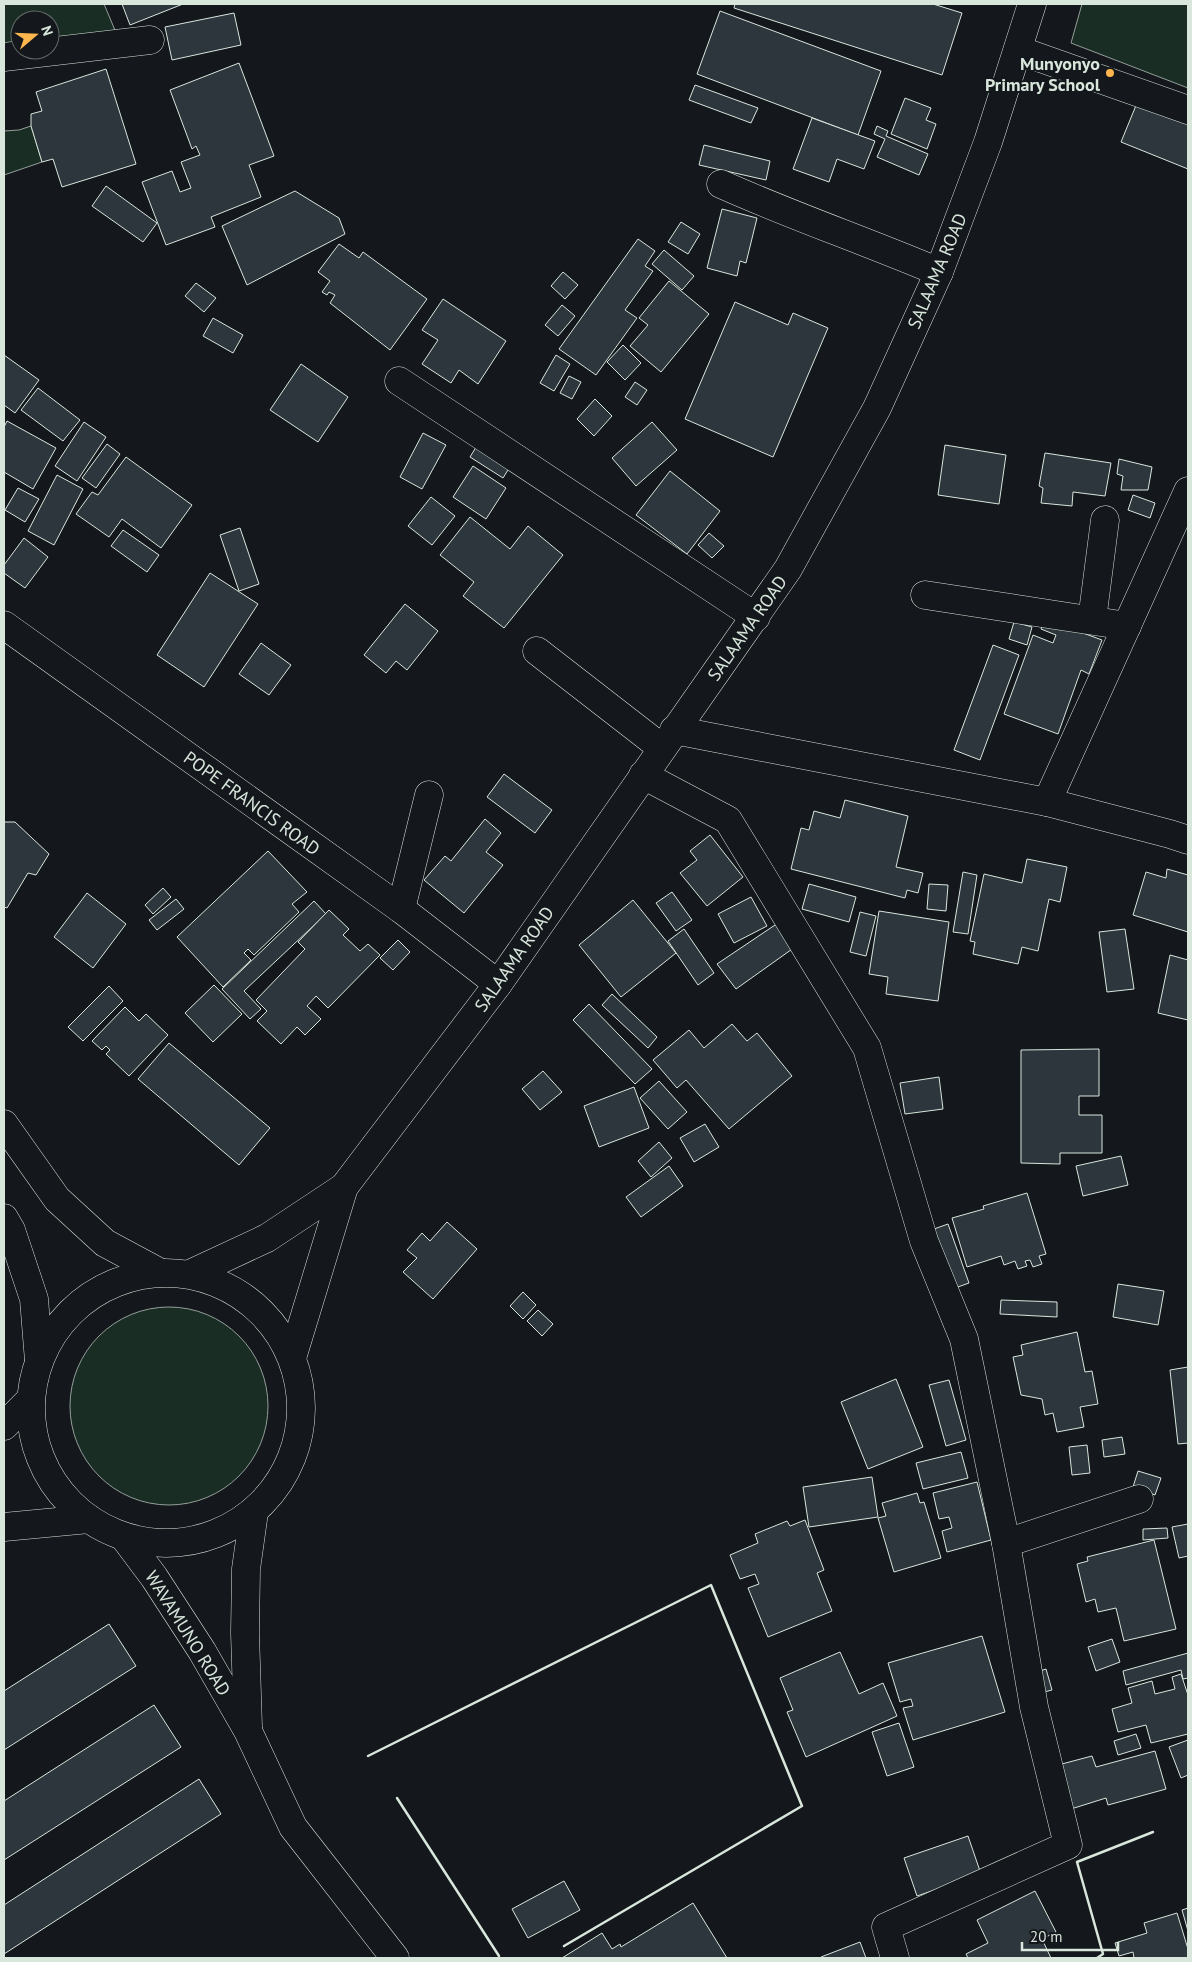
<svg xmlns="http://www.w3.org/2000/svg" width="1192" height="1962" viewBox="0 0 1192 1962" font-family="'PT Sans',sans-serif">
  <rect width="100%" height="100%" fill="#14181c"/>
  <g fill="#1a2d24" stroke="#939e99">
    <path d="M4 4H104L117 35 50 40V20H20V42L4 43Z"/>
    <path d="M1082 4H1188V88L1071 43Z"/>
    <path d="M31 126 42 162 4 175V131L19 130Z"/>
    <circle cx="169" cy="1406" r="99"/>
  </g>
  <g fill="#2c363c" stroke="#d8e6dc">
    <path d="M122 4H183L130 25Z"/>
    <path d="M735 4H933L962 13 942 75 734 8Z"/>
    <path d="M720 11 881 71 858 135 697 74Z"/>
    <path d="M234 13 241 45 172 60 165 27Z"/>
    <path d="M239 63 274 156 249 165 261 197 211 217 215 227 166 245 142 182 172 171 180 192 191 188 181 162 200 155 196 146 192 149 170 90Z"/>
    <path d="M106 69 136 164 62 187 53 159 42 162 31 126V114L42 111 36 92Z"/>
    <path d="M695 85 758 108 751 123 689 100Z"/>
    <path d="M905 98 931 108 926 120 936 124 927 149 891 134Z"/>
    <path d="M1137 103 1188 123V169L1121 142Z"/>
    <path d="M812 118 875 141 864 169 837 159 829 182 793 169Z"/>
    <path d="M877 126 888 131 886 136 928 154 919 175 877 157 885 139 874 134Z"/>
    <path d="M704 145 770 161 766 180 699 165Z"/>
    <path d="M106 186 157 223 143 242 92 206Z"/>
    <path d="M295 191 339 218 345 234 247 285 222 226Z"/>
    <path d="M722 209 757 218 746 263 740 261 737 276 707 268Z"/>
    <path d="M681 222 700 234 688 254 668 242Z"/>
    <path d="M638 239 655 251 645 266 653 271 625 310 637 318 596 375 559 349Z"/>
    <path d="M339 244 359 258 363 252 427 299 390 350 330 303 335 295 329 292 327 295 322 292 330 281 318 272Z"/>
    <path d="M664 250 694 276 682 290 652 264Z"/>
    <path d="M563 272 578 285 565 299 551 286Z"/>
    <path d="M669 281 709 314 661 372 630 346 648 325 639 318Z"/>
    <path d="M196 283 216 298 204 312 185 296Z"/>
    <path d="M443 299 506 341 478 384 459 370 451 383 422 364 438 340 422 330Z"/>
    <path d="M735 302 788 325 793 313 828 328 773 457 685 419Z"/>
    <path d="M562 305 575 316 558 336 545 325Z"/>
    <path d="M213 318 243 335 233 353 203 336Z"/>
    <path d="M623 345 641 363 625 380 607 362Z"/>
    <path d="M4 355 39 380 15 413 4 405Z"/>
    <path d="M556 355 570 364 554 391 540 383Z"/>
    <path d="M301 364 348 397 318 442 270 410Z"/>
    <path d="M569 376 581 382 572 399 560 393Z"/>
    <path d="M635 382 647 390 637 405 625 397Z"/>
    <path d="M38 388 80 420 63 441 21 410Z"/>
    <path d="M595 399 612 416 594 436 577 419Z"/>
    <path d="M7 421 56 448 33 489 4 472V427Z"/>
    <path d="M84 422 106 437 77 481 55 466Z"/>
    <path d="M652 422 677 450 636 486 612 458Z"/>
    <path d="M423 433 446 445 422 489 400 477Z"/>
    <path d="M107 444 120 454 96 488 82 478Z"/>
    <path d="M478 444 511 465 503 478 470 457Z"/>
    <path d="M945 445 1006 455 999 504 938 495Z"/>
    <path d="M1045 453 1111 463 1105 496 1073 492 1072 506 1041 503 1043 488 1039 486Z"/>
    <path d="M126 457 192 505 161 548 122 519 109 537 76 514 92 492 98 495Z"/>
    <path d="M1119 459 1152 467 1148 490H1121L1123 476 1117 474Z"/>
    <path d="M473 466 506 488 486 519 453 497Z"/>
    <path d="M670 471 720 511 687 554 636 515Z"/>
    <path d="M57 475 83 489 54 545 28 531Z"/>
    <path d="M18 488 39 499 25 522 5 510Z"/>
    <path d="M1133 495 1155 503 1150 518 1128 510Z"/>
    <path d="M431 497 455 516 432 545 408 526Z"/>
    <path d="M470 517 510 549 528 526 563 555 504 628 463 596 474 582 440 555Z"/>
    <path d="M240 528 259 584 239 591 220 535Z"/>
    <path d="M123 530 159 555 147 572 111 546Z"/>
    <path d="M709 533 724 546 712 558 698 545Z"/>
    <path d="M24 538 48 557 25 588 4 573V565Z"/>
    <path d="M210 573 258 604 204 687 157 655Z"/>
    <path d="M405 604 438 631 407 670 396 661 386 673 364 655Z"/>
    <path d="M1045 619 1102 640 1089 674 1081 670 1058 734 1004 714 1033 635 1053 643 1056 635 1041 629Z"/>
    <path d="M1014 622 1032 627 1027 645 1009 639Z"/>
    <path d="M261 643 291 665 269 695 239 674Z"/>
    <path d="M993 645 1019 655 980 760 954 750Z"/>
    <path d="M504 774 552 810 535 833 487 797Z"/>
    <path d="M845 800 908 816 896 867 923 873 918 893 907 890 905 898 791 869 801 828 809 830 814 811 840 818Z"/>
    <path d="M485 819 501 833 486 852 503 865 464 913 424 880 445 856 451 861Z"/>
    <path d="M4 822H15L49 854 36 875 28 873 7 908 4 907Z"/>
    <path d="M710 835 743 877 707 906 680 873 697 860 690 851Z"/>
    <path d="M268 851 307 892 292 904 299 912 254 955 248 949 244 953 251 960 223 987 177 937Z"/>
    <path d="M1027 859 1067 867 1060 902 1049 899 1038 951 1022 947 1018 964 973 954 975 942 970 941 984 874 1022 883Z"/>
    <path d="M1167 869 1188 875V932L1133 915 1146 872 1166 878Z"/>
    <path d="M963 872 977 875 968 934 953 932Z"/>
    <path d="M809 884 856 897 849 922 802 909Z"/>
    <path d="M929 884 948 885 946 911 927 909Z"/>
    <path d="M163 888 171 897 153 914 145 905Z"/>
    <path d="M672 892 692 920 676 931 656 903Z"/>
    <path d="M87 893 126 924 93 968 54 937Z"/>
    <path d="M751 897 767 926 734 943 718 914Z"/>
    <path d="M176 899 184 909 157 930 149 920Z"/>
    <path d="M633 900 676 953 621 997 579 945Z"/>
    <path d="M314 901 326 914 244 991 261 1009 250 1019 222 989Z"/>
    <path d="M329 910 349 929 343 935 360 951 368 944 380 955 328 1008 316 996 307 1006 321 1019 305 1035 297 1027 281 1044 257 1021 267 1011 256 1000 305 949 298 942Z"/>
    <path d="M879 911 949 922 938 1001 886 994 888 977 869 974Z"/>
    <path d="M860 912 876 916 866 956 850 952Z"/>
    <path d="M778 923 795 947 736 989 717 964Z"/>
    <path d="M684 929 714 973 698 985 668 941Z"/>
    <path d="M1125 929 1134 989 1107 992 1099 932Z"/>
    <path d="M398 940 410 952 393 970 380 958Z"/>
    <path d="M1170 955 1188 960V1020L1158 1013Z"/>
    <path d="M214 985 242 1014 213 1042 185 1013Z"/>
    <path d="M109 986 123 1001 83 1041 68 1027Z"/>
    <path d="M612 994 657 1037 648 1048 602 1005Z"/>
    <path d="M589 1004 652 1069 635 1084 573 1020Z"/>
    <path d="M125 1007 139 1021 146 1014 168 1035 129 1076 106 1054 110 1050 106 1046 102 1050 92 1041Z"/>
    <path d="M732 1024 747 1041 757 1033 792 1076 729 1129 686 1080 677 1088 653 1060 689 1030 704 1048Z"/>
    <path d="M169 1043 270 1128 239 1165 138 1079Z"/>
    <path d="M1099 1049V1096H1079V1115H1102V1153H1060V1164L1021 1163V1050Z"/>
    <path d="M543 1071 562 1092 540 1110 522 1089Z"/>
    <path d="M939 1077 943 1109 905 1114 900 1083Z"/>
    <path d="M659 1081 687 1112 668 1129 640 1098Z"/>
    <path d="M634 1087 649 1128 599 1147 584 1106Z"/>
    <path d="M705 1124 719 1147 694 1162 680 1138Z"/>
    <path d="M659 1142 672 1158 651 1177 638 1161Z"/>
    <path d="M1121 1156 1128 1185 1083 1196 1076 1166Z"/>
    <path d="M669 1166 683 1186 641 1217 626 1197Z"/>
    <path d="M1027 1193 1046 1254 1039 1256 1042 1264 1033 1267 1030 1260 1025 1261 1027 1266 1018 1269 1015 1261 1004 1265 1001 1256 967 1267 952 1218 984 1209 983 1206Z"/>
    <path d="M447 1222 477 1249 433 1299 403 1272 417 1258 407 1250 422 1233 430 1241Z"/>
    <path d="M948 1224 969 1283 955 1288 934 1229Z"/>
    <path d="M1118 1284 1164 1291 1158 1325 1113 1317Z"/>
    <path d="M523 1292 536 1305 523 1319 510 1306Z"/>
    <path d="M1001 1300 1057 1302V1317L1000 1314Z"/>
    <path d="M538 1310 553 1324 542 1336 527 1321Z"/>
    <path d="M1077 1332 1085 1372 1092 1371 1098 1404 1080 1407 1084 1427 1057 1432 1053 1413 1045 1415 1042 1399 1021 1395 1013 1357 1023 1355 1021 1345Z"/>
    <path d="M1188 1367V1443L1178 1444 1170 1370Z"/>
    <path d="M896 1379 923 1447 868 1469 841 1402Z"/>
    <path d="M949 1380 966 1440 946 1446 929 1385Z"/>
    <path d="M1122 1437 1125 1454 1104 1457 1102 1440Z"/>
    <path d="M1087 1445 1090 1473 1072 1475 1069 1447Z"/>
    <path d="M961 1452 968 1478 923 1489 916 1463Z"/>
    <path d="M1138 1471 1161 1478 1155 1495 1133 1487Z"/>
    <path d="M872 1477 878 1517 809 1527 803 1487Z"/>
    <path d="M977 1482 991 1540 947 1552 942 1531 952 1528 949 1517 939 1519 933 1493Z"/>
    <path d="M917 1493 920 1503 924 1502 941 1558 894 1572 878 1518 886 1516 882 1503Z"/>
    <path d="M805 1520 824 1570 817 1573 832 1611 768 1637 748 1588 759 1584 755 1574 740 1579 730 1555 758 1543 755 1534 787 1521 790 1526Z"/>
    <path d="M1188 1524V1556L1179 1558 1172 1527Z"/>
    <path d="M1167 1528 1168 1538 1143 1540V1529Z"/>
    <path d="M1154 1540 1176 1629 1124 1641 1116 1608 1098 1612 1095 1599 1086 1602 1077 1564 1088 1561 1087 1557Z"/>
    <path d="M109 1624 136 1666 4 1750V1691Z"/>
    <path d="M982 1636 1005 1712 913 1740 903 1708 913 1706 911 1699 900 1702 888 1663Z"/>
    <path d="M1112 1639 1120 1662 1096 1671 1088 1647Z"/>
    <path d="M840 1652 859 1694 883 1683 897 1716 806 1757 787 1712 793 1710 780 1678Z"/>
    <path d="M1188 1653V1678L1183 1679 1181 1670 1126 1685 1123 1671Z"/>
    <path d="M1046 1669 1052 1690 1040 1693 1034 1673Z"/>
    <path d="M1181 1674 1188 1695V1734L1151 1743 1146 1725 1118 1732 1112 1709 1132 1703 1128 1688 1152 1681 1155 1694 1175 1689 1172 1677Z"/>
    <path d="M154 1705 181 1747 4 1860V1801Z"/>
    <path d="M899 1723 914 1767 887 1776 872 1732Z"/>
    <path d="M1136 1734 1141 1748 1118 1755 1114 1741Z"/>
    <path d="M1188 1740V1775L1181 1778 1169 1747Z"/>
    <path d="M1155 1751 1166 1789 1108 1805 1106 1798 1071 1809 1058 1765 1092 1756 1096 1767Z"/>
    <path d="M199 1779 221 1814 4 1954V1905Z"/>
    <path d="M968 1836 981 1874 917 1896 904 1858Z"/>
    <path d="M564 1881 580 1910 528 1938 512 1909Z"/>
    <path d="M1035 1891 1056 1932 1042 1939 1051 1958H968L966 1954 988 1943 977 1920Z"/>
    <path d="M693 1903 727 1958H562L602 1933 612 1949 620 1944 621 1947Z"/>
    <path d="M1188 1908V1931L1182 1910Z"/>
    <path d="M1177 1913 1188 1949V1958H1134L1133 1952 1119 1956 1115 1943 1147 1933 1144 1923Z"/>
    <path d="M860 1942 866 1958H821V1957Z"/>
  </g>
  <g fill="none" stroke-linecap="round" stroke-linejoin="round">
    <g stroke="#d8e6dc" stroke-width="29">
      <g id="minor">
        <path d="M1018 50 1188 110"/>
        <path d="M4 57 150 40"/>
        <path d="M721 184C792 216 866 241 939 272"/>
        <path d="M399 381 756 617"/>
        <path d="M925 595 1127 626"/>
        <path d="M1092 620 1105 520"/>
        <path d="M4 625 401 909 498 984"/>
        <path d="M537 651 662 748"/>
        <path d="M674 730 1047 802 1170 834 1188 840"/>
        <path d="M643 775 728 820 867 1048 924 1241 964 1339 1006 1543 1034 1707 1068 1845 886 1927 895 1958"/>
        <path d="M1047 802 1188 491"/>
        <path d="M401 909 429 795"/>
        <path d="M4 1426 31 1399"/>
        <path d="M4 1527 89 1519"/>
        <path d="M1006 1543 1139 1499"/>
      </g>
    </g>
    <g stroke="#d8e6dc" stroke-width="29">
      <g id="major">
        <circle cx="166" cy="1408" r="135"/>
        <path d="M190 1274 267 1238 344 1187 498 984 788 569 877 408 939 272 988 142 1032 4"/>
        <path d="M292 1358 344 1187"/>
        <path d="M124 1537 154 1577 202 1651 248 1731 293 1827 395 1958"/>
        <path d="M248 1727 245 1633 246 1569 254 1512"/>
      </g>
    </g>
    <g stroke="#d8e6dc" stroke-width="29">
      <g id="highway">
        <path d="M4 1124 57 1199 105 1243 159 1272"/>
        <path d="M4 1218 11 1230 34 1299 39 1361"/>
      </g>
    </g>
    <use href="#minor" stroke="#14181c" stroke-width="28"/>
    <use href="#major" stroke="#14181c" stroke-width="28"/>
    <use href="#highway" stroke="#14181c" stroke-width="28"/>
    <g stroke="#d8e6dc" stroke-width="2.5">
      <path d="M368 1756 711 1585 802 1806 564 1946"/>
      <path d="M397 1798 499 1956"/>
      <path d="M1097 1958 1103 1954 1077 1862 1153 1832"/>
    </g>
  </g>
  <circle fill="#ffb74d" stroke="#14181c" stroke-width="2" cx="1110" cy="73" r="5"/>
  <g text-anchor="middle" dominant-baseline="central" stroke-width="4" stroke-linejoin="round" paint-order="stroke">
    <g font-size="18" font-weight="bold" fill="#d8e6dc" stroke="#14181c" text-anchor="end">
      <text x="1100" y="63">Munyonyo<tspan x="1100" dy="21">Primary School</tspan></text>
    </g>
    <g font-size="18" fill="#d8e6dc" stroke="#14181c">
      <text transform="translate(937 271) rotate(-67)">SALAAMA ROAD</text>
      <text transform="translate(747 628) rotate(-55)">SALAAMA ROAD</text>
      <text transform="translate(252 803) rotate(36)">POPE FRANCIS ROAD</text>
      <text transform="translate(514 959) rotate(-55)">SALAAMA ROAD</text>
      <text transform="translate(188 1633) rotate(58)">WAVAMUNO ROAD</text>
    </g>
  </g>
  <rect width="1192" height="1962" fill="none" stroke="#d8e6dc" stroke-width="10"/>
  <g transform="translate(35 35) rotate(71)"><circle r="24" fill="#14181c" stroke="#626a69"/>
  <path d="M0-4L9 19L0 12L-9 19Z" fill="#ffb74d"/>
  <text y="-8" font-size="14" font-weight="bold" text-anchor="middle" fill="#d8e6dc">N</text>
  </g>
  <path d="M1022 1942v8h96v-8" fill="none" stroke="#d8e6dc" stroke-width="2.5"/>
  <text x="1030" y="1942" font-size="15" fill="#d8e6dc" stroke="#14181c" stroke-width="4" paint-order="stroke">20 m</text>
</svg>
